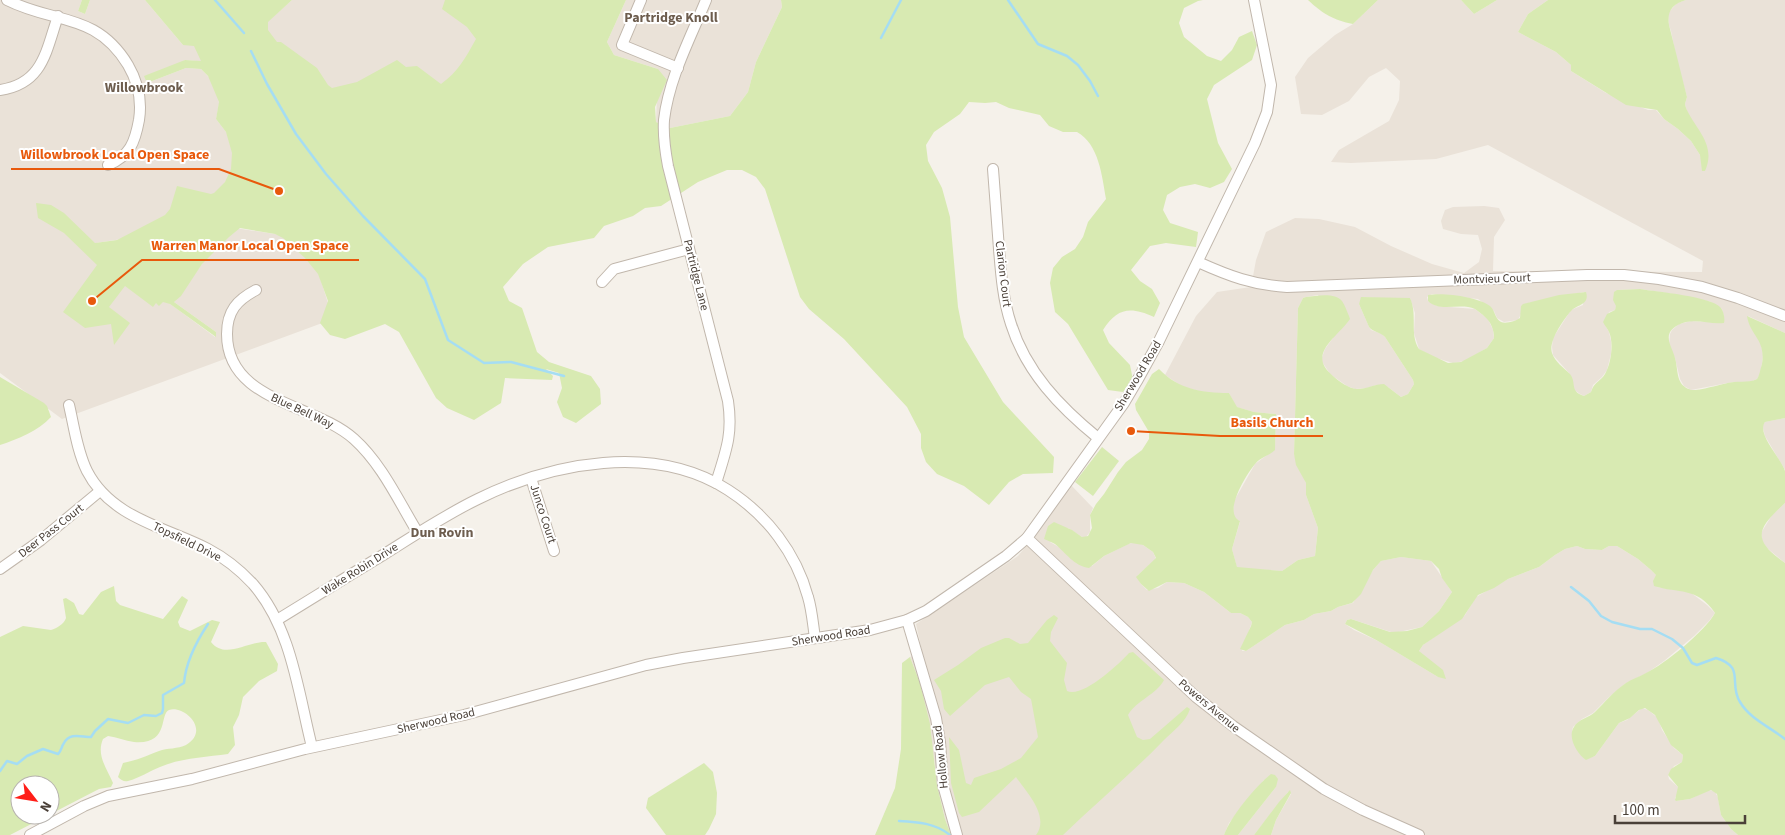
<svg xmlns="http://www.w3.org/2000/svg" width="1785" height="835" viewBox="0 0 1785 835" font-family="'Source Sans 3',sans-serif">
  <rect width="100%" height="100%" fill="#f5f1ea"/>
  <g fill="#eae2d8">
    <path d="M0 0H82L78 11 85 14 90 0H145L183 45 266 23 292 0H527L469 113 334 95 222 63 185 60 147 83 186 68 201 69 218 87 219 104 216 119 240 150 232 173 215 196 168 214 122 239 89 244 215 337 216 332 174 302 229 227 281 235 316 265 333 319 62 419 0 373Z"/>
    <path d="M626 0H781L782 7 756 62 748 92 730 116 670 128 656 122 658 69 614 55 607 42Z"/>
    <path d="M1378 0H1461L1474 14 1497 0H1548L1528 14 1518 32 1556 52 1571 65V71L1606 93 1648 110H1656L1664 119 1678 129 1691 141 1700 155 1705 171 1686 108 1685 104 1687 97 1677 61 1671 31 1669 25 1668 13 1677 3 1686 0H1785V333L1748 316 1761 343 1763 355 1761 372 1757 379 1750 382H1733L1691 390 1684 386 1680 379 1675 358 1669 346 1670 334 1672 330 1679 324 1691 321 1724 323V317L1722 309 1711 302 1673 294 1640 289 1617 290 1616 307 1615 310 1609 312 1605 325 1609 332 1611 341V354L1607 370 1602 377 1593 385 1591 392 1584 396 1580 394 1573 389 1572 381 1569 373 1553 355 1552 347 1553 338 1571 310 1583 305 1584 292 1528 303 1521 306V314L1518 320 1504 322 1497 318 1494 311 1478 299 1432 294 1427 297 1428 301 1437 306 1475 309 1488 319 1493 330 1494 338 1487 348 1465 361 1453 363 1433 357 1419 349 1414 333 1415 313 1410 298 1386 299 1363 297 1359 304 1369 327 1371 330 1382 334 1385 337 1413 380 1414 384 1408 394 1401 397 1388 387 1376 385 1368 388 1355 389 1347 386 1330 374 1321 360 1325 349 1333 338 1318 295 1306 297 1303 298 1298 308 1294 454 1306 483V495L1318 528 1315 556 1298 560 1282 571 1237 568 1232 549 1240 522 1234 517 1233 513 1234 501 1255 464 1275 449 1276 414 1254 412 1236 407 1229 393H1207L1183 387 1165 375 1196 316 1217 292 1251 287 1256 260 1266 232 1295 218 1319 219 1355 227 1391 246 1432 264 1464 273 1479 262 1482 249 1478 235 1461 234 1443 229 1441 221 1445 210 1453 207 1484 206 1499 208 1505 220 1494 237 1493 271 1702 272 1703 261 1488 145 1436 159 1351 163 1331 162 1339 150 1389 121 1399 100 1400 81 1386 68 1369 77 1349 101 1322 115 1301 114 1295 77 1308 58 1335 35 1353 24Z"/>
    <path d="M1785 418V470L1765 436 1763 428V424L1765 422Z"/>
    <path d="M1070 484 1093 508 1090 515V532L1086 537H1082L1068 528 1050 542 1092 566 1104 556 1128 544 1135 542 1143 545 1153 552 1156 559 1138 575 1137 577 1141 584 1147 590 1158 588 1167 582 1184 583 1204 592 1231 613H1240L1248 617 1252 622 1242 651H1246L1285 625 1304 620 1314 614 1331 611 1338 607 1353 603 1373 570 1381 561 1401 557 1431 561 1452 592 1439 611 1422 627 1394 633 1351 619 1347 620 1345 624 1354 630 1378 641 1438 677 1419 651 1423 645 1465 615 1476 597 1508 579 1539 567 1555 555 1565 549 1577 546 1585 549 1602 550 1609 546H1617L1638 559 1651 570 1656 575 1657 587 1690 592 1707 605 1715 613 1709 621 1694 636 1664 661 1647 673 1625 684 1608 698 1593 713 1582 719 1573 727 1572 731 1574 743 1583 757 1586 759 1595 756 1619 723 1627 720 1642 708 1648 710 1658 718 1662 730 1674 748 1683 755 1682 762 1674 766 1668 775 1669 779 1678 787 1679 791 1675 798 1676 801 1690 799 1708 790 1715 791 1718 798 1721 815 1731 829 1738 835H1271L1276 820 1291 794 1288 792 1254 835H1238L1276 787 1264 780 1229 823 1224 835H951L945 819 937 785 935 764 920 683 910 657 922 651 916 624 1018 556 1040 529Z"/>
    <path d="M1785 503V563L1767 548 1762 541 1761 533 1772 515Z"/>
  </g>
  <g fill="#d8eab2" fill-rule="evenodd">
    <path d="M82 0H90L85 14 78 11Z"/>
    <path d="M145 0H292L268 22V30L277 42H281L317 68 328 85 332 88 357 82 397 60 406 67 417 66 441 84C458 72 466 57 476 39L467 27 442 9 445 0H626L607 42 614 55 658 69 667 80 655 107 656 122 670 128 730 116 748 92 756 62 782 7 781 0H1203L1198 1 1184 8 1179 23 1184 37 1207 56 1221 61 1232 50 1239 37 1252 31 1257 45 1252 60 1214 85 1207 99 1218 143 1232 169 1224 182 1210 188 1195 184 1180 187 1167 195 1163 210 1170 223 1198 232 1196 247 1166 243 1150 246 1131 270 1140 281 1152 289 1160 303 1154 317C1130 306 1117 308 1103 330L1109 343 1130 365 1133 380 1123 392 1108 390 1068 324 1055 312 1050 283 1053 268 1062 257 1075 249 1083 237 1088 222 1106 199C1102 176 1099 144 1077 132H1063L1049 126 1040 115 1009 108 996 102 985 103 969 102 960 114 934 132 926 145 928 161 942 188 950 217 958 307 964 337 1003 402 1054 457 1053 473 1023 474 1009 482 989 505 964 486 937 474 926 462 921 448V434L907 407 844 339 809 309 800 297 765 189 756 177 742 170H727L698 182 661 206 645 208 633 216 604 226 594 238 548 247 523 264 503 287 509 301 522 308 537 352 549 362 591 376 600 389 601 404 576 423 563 417 557 402 562 388 559 373 546 369 553 376 552 380 505 378 501 403 474 420 447 408 436 398 399 332 385 324 345 339 330 335 320 323 328 301 318 274 305 258 283 238 275 234 240 228 229 237 202 264 181 296 174 302 216 332V337L170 304 163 302 159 306 156 303 153 307 125 286 109 307 130 323 114 345 111 324 85 328 63 312 97 265 64 233 38 218 36 203 51 205 64 213 95 243 117 240 165 215 170 209 177 186 211 194 214 193 225 182 231 169 232 153 226 132 216 119 219 102 208 76 201 69 186 68 147 83 144 76 185 60 201 61 194 46 183 45Z"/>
    <path d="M1308 0H1378L1353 24C1333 20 1323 14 1308 0Z"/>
    <path d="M1461 0H1497L1474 14Z"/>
    <path d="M1548 0H1686C1672 4 1667 11 1669 25L1687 97 1685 104 1686 108C1695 129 1717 144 1705 171H1702L1700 155 1691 141 1678 129 1664 119 1657 110 1626 105 1571 71V65L1556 52 1518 32 1528 14Z"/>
    <path d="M1640 289C1657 292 1711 296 1721 308 1724 312 1725 319 1724 323 1709 325 1693 317 1678 325 1661 334 1672 346 1675 358 1678 368 1676 381 1685 387 1686 388 1691 390 1692 390 1700 391 1724 383 1734 382 1742 381 1750 383 1757 379 1760 374 1760 370 1762 364 1766 339 1750 336 1747 316L1785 333V418L1765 422C1756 434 1782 459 1785 471 1785 480 1785 493 1785 503 1757 529 1751 539 1785 563V835H1738L1731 829 1721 815 1717 794 1711 790 1690 799 1676 801 1675 800 1678 787 1668 775 1671 769 1682 762 1683 755 1671 745 1655 715 1645 708 1639 710 1630 718 1619 723 1595 756 1586 760C1577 754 1567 737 1574 727 1578 719 1589 718 1595 712 1605 702 1614 691 1626 683 1632 679 1639 677 1646 673 1665 664 1705 631 1715 613 1697 586 1678 594 1654 586L1653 581 1656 575 1651 570 1638 559 1617 546H1609L1602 550 1585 549 1577 546 1565 549 1555 555 1539 567 1508 579 1494 588 1478 595 1462 619 1423 645 1419 651 1443 670 1446 679 1438 677 1378 641 1345 624 1347 620 1351 619 1390 632 1407 631 1422 627 1439 611 1452 592 1442 578 1439 569 1431 561 1401 557 1381 561 1373 570 1361 594 1352 603 1338 607 1331 611 1314 614 1304 620 1285 625 1246 651 1240 649 1251 626 1252 622 1248 617 1240 613H1231L1204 592 1184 583 1167 582 1149 591 1141 584 1136 577 1138 575 1156 558 1153 552 1143 545 1131 543 1104 556 1089 568C1074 566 1066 553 1055 544 1052 542 1048 541 1044 539L1048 526 1054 522 1072 530 1082 537 1088 536 1092 528 1090 515 1096 504 1104 494 1118 472 1126 462 1142 450 1149 439V432L1136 410 1135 404 1152 374 1159 369C1178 389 1202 393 1229 393L1237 407 1254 412 1276 414 1275 450C1270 455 1261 457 1256 463 1247 473 1222 513 1240 521L1232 549 1237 567 1282 571 1298 560 1315 556 1318 528 1306 495V483L1296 465 1294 454 1298 308 1303 298 1306 297C1316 296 1335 292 1342 301 1345 305 1347 312 1349 316L1350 319C1337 338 1306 354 1333 376 1340 382 1348 388 1357 389 1367 389 1375 384 1384 384L1401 397 1408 394 1414 384 1413 380 1385 337C1380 332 1373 332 1369 327L1359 304 1361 297 1410 298C1418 315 1409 334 1419 349L1448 363 1461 362 1487 348 1494 338C1494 330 1491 322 1485 317 1482 314 1478 311 1475 309 1460 302 1440 313 1428 301V295C1443 292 1479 297 1490 306 1495 310 1495 319 1501 322 1506 324 1516 321 1520 318L1521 306 1523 304 1559 295 1586 292C1590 305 1577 304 1571 311 1563 320 1548 342 1552 353 1555 362 1564 368 1570 374 1577 383 1569 391 1584 396L1591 392C1594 382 1600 382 1605 374 1611 364 1614 343 1609 332 1607 328 1605 326 1603 322L1607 314 1615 310 1616 306 1613 300 1614 292 1617 290Z"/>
    <path d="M0 377 44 403 47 406 51 417C38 431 18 439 0 445Z"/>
    <path d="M1102 447 1119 461 1093 496 1075 482Z"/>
    <path d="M114 586 116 601 120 605 163 619 182 596 188 600 178 622 180 627 190 631 212 620 220 622 211 642C225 660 248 641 266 642L278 664 277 671 259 681 243 697 239 715 233 727 235 745 228 754C206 757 181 758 160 767 149 771 140 778 128 781 124 782 121 780 118 777L123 763C138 760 146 756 159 751 167 748 178 749 186 745 211 730 184 705 169 710 159 714 170 745 134 742 125 741 117 737 108 736L103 739C96 755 107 769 113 783L111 787 99 789 10 835H0V637L23 626 51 630C57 628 64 624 66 618L63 599 66 598 74 603 79 614 83 615 101 592ZM20 785H50V815H20Z"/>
    <path d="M1054 615 1058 618 1051 632 1050 641 1067 663 1064 680 1067 691C1083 698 1118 665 1129 653L1133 652 1164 680C1156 695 1137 700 1128 715L1137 737 1143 740 1150 739 1187 707 1190 709C1186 722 1172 732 1163 741 1131 774 1096 803 1063 835H1036C1050 816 1027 793 1016 777L979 812 962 817 959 813 951 783 949 737 959 750 966 783 971 785 974 778 1001 769 1021 758 1038 737 1031 699 1021 692 1009 677 985 685 950 716 944 709 941 691 934 680 958 665 981 648 1005 638H1009L1020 644 1028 643 1047 620Z"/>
    <path d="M910 657 920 683 930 724 937 785 945 819 951 835H875L895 788 901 749 902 663Z"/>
    <path d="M704 763 713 772 717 793 716 814 709 829 705 835H666L646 808 648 798Z"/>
    <path d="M1271 774 1275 775 1278 779 1276 787 1238 835H1224C1230 817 1256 786 1271 774Z"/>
    <path d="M1290 790 1291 793 1276 820 1271 835H1254L1279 802Z"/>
  </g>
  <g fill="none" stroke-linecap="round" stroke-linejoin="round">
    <g stroke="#a5ddf3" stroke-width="2.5">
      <path d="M215 0 244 33"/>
      <path d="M1008 0 1038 44 1067 56 1078 65 1090 81 1098 96"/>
      <path d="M881 38 901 0"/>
      <path d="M251 51 267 84 296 134 326 174 363 216 425 279 448 340 484 363 511 362 564 376"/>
      <path d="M1571 587 1589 601 1601 616 1612 622 1640 629H1652L1672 639 1683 648 1692 663 1697 665 1716 658C1746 667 1728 683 1740 702 1750 719 1770 727 1785 739"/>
      <path d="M0 771 7 761 17 764 27 756 43 749 58 754C62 750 61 747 64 743 70 732 81 737 91 737L95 731 108 719 128 723 144 715 156 716 162 713 163 709V695L184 683C186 661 196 642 208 624"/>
      <path d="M899 821C918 822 935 823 950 835"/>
    </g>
    <g stroke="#c1b7ac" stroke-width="12">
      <g id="minor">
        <path d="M7 0C54 24 96 12 128 65 138 82 142 101 139 120 135 142 130 156 108 165"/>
        <path d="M641 0 622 45 678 68"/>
        <path d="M706 0C690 39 669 78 664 120 663 135 665 150 668 166L728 401C733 434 726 451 716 483"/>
        <path d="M0 90C43 84 46 51 58 16"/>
        <path d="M993 169C995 196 997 222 999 249 1001 274 1003 300 1011 324 1026 372 1060 407 1098 438"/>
        <path d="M1198 262C1229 276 1253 285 1287 287L1587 275H1624L1659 279 1702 287 1738 298 1785 316"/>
        <path d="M602 282 614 269 689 249"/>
        <path d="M256 290C237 300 227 311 227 334 227 402 314 403 354 439 382 464 399 502 418 533"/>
        <path d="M69 405C74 426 77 451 87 471 111 518 165 527 208 549 225 558 240 570 253 584 292 629 298 692 312 747"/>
        <path d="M531 478 554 551"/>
        <path d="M1027 538 1196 697 1233 726 1324 789 1363 810 1419 835"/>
        <path d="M0 569 41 540 100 491"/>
        <path d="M277 620C313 598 348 576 383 555 415 535 445 515 478 499 553 462 654 443 728 490 767 515 796 553 808 597 812 610 813 625 815 638"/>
        <path d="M907 620 936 718 940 742 943 785 957 835"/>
        <path d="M30 835 84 806 108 796 192 779 305 749 464 715 646 665 683 658 870 630 907 620 926 611 1006 556 1027 538 1124 403 1137 381 1159 341 1255 143 1267 112 1271 85 1254 0"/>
      </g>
    </g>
    <use href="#minor" stroke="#fff" stroke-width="10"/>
  </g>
  <g text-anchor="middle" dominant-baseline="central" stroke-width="4" stroke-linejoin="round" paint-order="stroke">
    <g font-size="12" fill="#4a4038" stroke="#fff">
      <text transform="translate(1003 274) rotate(83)">Clarion Court</text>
      <text transform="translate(696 275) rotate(76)">Partridge Lane</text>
      <text transform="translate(1492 279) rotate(-2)">Montvieu Court</text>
      <text transform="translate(1138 376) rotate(-59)">Sherwood Road</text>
      <text transform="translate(302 411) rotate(25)">Blue Bell Way</text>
      <text transform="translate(543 514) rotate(72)">Junco Court</text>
      <text transform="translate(51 531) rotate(-38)">Deer Pass Court</text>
      <text transform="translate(187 542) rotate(26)">Topsfield Drive</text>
      <text transform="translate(360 569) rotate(-32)">Wake Robin Drive</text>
      <text transform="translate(831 636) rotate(-9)">Sherwood Road</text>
      <text transform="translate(1209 706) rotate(40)">Powers Avenue</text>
      <text transform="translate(436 721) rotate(-13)">Sherwood Road</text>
      <text transform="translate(941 757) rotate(-96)">Hollow Road</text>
    </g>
    <g font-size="14" font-weight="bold" fill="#6d5d4e" stroke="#fff">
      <text x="671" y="18">Partridge Knoll</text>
      <text x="144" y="88">Willowbrook</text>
      <text x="442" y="533">Dun Rovin</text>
    </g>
  </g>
  <path fill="none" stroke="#e8590c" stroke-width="2" d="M279 191L219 169H11M92 301L142 260H359M1131 431L1220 436H1323"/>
  <g fill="#e8590c" stroke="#fff" stroke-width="2">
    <circle cx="279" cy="191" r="5"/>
    <circle cx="92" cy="301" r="5"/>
    <circle cx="1131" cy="431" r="5"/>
  </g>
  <g font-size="14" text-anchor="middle" font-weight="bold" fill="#e8590c" stroke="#fff" stroke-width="4" stroke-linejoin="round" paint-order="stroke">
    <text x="115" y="159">Willowbrook Local Open Space</text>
    <text x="250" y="250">Warren Manor Local Open Space</text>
    <text x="1272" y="427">Basils Church</text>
  </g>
  <g transform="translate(35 800) rotate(121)"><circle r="24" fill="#ffffff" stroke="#b7b3af"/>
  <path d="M0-4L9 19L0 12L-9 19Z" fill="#ff1e18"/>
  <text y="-8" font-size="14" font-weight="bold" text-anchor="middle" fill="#4a4038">N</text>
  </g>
  <path d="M1615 815v8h130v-8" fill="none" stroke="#4a4038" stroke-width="2.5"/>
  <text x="1622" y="815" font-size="15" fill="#4a4038" stroke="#ffffff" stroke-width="4" paint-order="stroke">100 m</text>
</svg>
